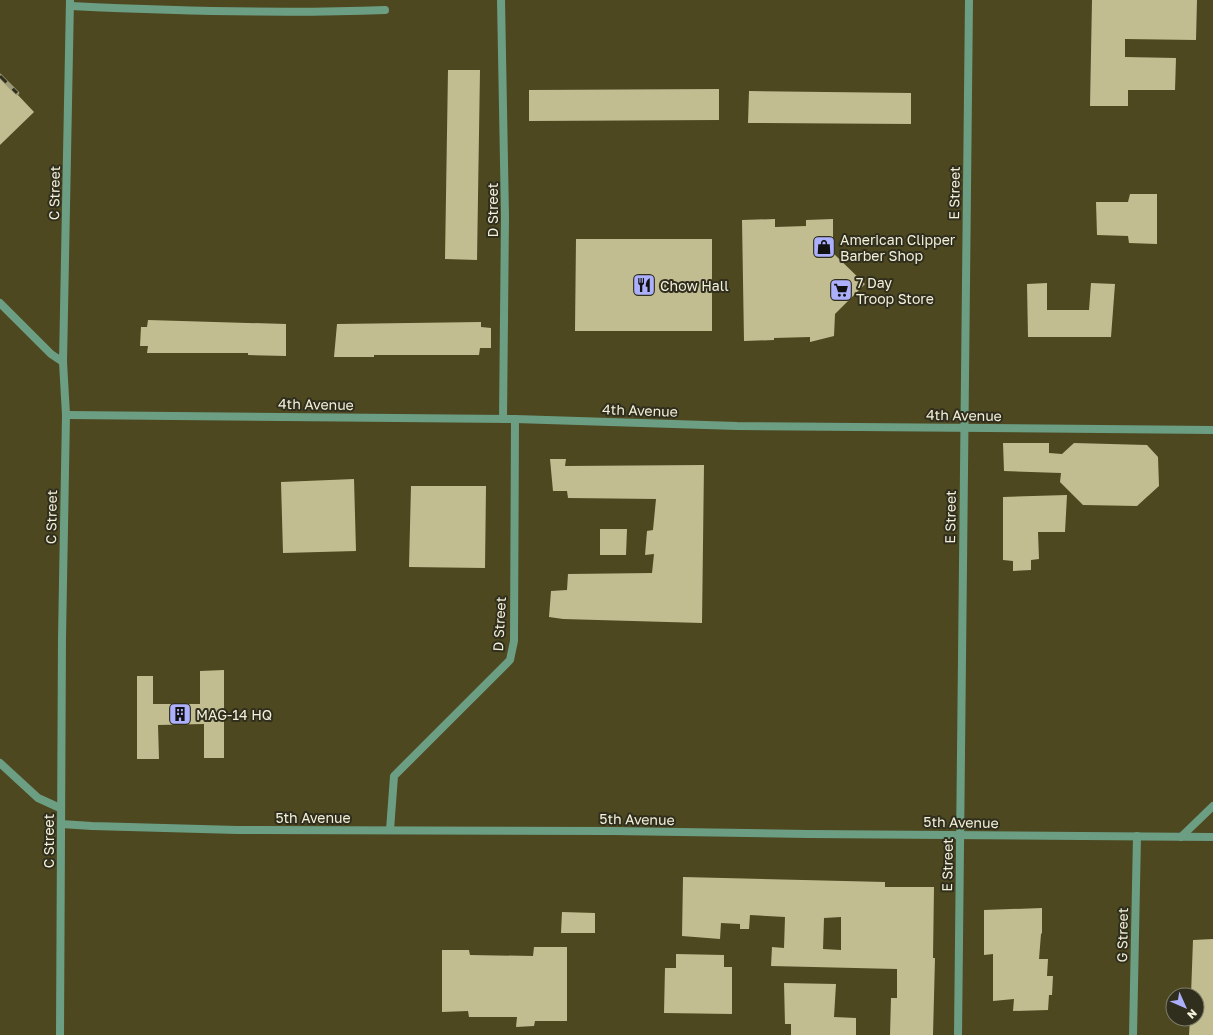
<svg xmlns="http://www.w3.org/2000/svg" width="1213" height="1035" viewBox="0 0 1213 1035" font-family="'Golos Text',sans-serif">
  <rect width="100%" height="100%" fill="#4d4820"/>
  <g fill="#c2bd91" fill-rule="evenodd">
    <path d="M1092 0H1197L1196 40 1125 39V57L1176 58 1175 90H1128V106H1090Z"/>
    <path d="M448 70H480L477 260 445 259Z"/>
    <path d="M0 76 34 112 0 145Z"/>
    <path d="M719 89V120L529 121V90Z"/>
    <path d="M749 91 911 93V124L748 123Z"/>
    <path d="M1130 194H1157V244L1129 243 1128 236 1097 235 1096 202H1128Z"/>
    <path d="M775 219V227L806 226V220L833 219V253L865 284 835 314 834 336 810 342V337L774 338V340L744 341 742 220Z"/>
    <path d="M576 239H712V331H575Z"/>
    <path d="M1047 283V310H1089L1091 283 1115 284 1111 337H1028L1027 284Z"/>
    <path d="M148 320 286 324V356L248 355V353H147L148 346H140L141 327H147Z"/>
    <path d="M481 322V327L491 328V348H480L479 355H374V357H334L337 324Z"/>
    <path d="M1003 443H1049V453L1062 454 1074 443 1147 445 1158 457 1159 486 1137 506 1083 505 1060 482 1061 473 1004 471Z"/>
    <path d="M550 459H566L565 466 704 465 702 623 563 619 549 617 551 591 567 590 568 574 652 573 654 554 645 555 647 531 653 530 656 499 568 498 567 491H553Z"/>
    <path d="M354 479 356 551 283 553 281 482Z"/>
    <path d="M411 486H486L485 568 409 567Z"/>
    <path d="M1067 495 1065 532H1038L1039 559 1031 560V570L1013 571V561L1003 560V497Z"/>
    <path d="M600 529H627L626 555H600Z"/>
    <path d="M224 670V758H204V724L158 725 159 759H137V676H153V704H200V671Z"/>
    <path d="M683 877 885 882V887H934L933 958H935L933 1035H890L891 998H897V969L771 966 772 947 784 948 785 917 750 915 749 929H740V924L721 923 720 939 682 936ZM841 917V950L823 949 824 918Z"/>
    <path d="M1042 908V933L1041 934 1039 959H1048L1047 976H1053L1052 995H1049L1048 1010 1013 1011 1014 999 993 1001V954L984 955V910Z"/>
    <path d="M562 912 595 913V933H561Z"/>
    <path d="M1213 939V1035H1189L1190 1019H1197V995H1191L1193 940Z"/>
    <path d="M534 947H567V1021H535L534 1026 516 1027 517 1017H469L468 1011 442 1012V950H469L470 955 533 956Z"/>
    <path d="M676 954 724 955V967H732V1014L664 1013 665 968H676Z"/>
    <path d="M784 983 836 984 834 1017 856 1018V1035H791V1024H785Z"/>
  </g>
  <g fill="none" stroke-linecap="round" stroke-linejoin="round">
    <g stroke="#6c9e84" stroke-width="8">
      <path d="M501 0 505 216 503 419"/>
      <path d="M71 6C175 11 281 14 385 10"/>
      <path d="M0 303 51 354 63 362"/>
      <path d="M66 415 515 419 737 426 1213 430"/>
      <path d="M0 763 38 798 60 808"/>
      <path d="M61 824 92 826 237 830 613 831 808 834 1213 837"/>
      <path d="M390 830 394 776 510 660 514 641 515 419"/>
      <path d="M1181 837 1213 806"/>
      <path d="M60 1035 62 638 66 415 63 362 70 0"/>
      <path d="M958 1035 969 0"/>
      <path d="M1133 1035 1137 836"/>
    </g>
    <g stroke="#9d9979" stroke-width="4.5">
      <path id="rail" d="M0 76 17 93"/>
    </g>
    <use href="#rail" stroke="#302e1d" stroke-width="3" stroke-dasharray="9" stroke-linecap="butt"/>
  </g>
  <defs>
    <g id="shop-square" transform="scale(1.15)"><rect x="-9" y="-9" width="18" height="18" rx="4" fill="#acaffb" stroke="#302e1d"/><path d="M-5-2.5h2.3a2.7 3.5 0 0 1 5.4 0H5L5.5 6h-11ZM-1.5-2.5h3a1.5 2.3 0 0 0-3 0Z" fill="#111"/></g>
    <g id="restaurant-square" transform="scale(1.15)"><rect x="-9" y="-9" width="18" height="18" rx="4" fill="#acaffb" stroke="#302e1d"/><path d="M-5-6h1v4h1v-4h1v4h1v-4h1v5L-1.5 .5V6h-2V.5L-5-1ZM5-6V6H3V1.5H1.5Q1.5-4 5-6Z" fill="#111"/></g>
    <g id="supermarket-square" transform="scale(1.15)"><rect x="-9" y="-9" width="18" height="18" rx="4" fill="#acaffb" stroke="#302e1d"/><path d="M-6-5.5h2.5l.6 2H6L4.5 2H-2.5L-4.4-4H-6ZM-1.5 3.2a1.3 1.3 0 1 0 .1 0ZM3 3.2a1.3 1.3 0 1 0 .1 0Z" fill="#111"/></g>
    <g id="building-square" transform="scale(1.15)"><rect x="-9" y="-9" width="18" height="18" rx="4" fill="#acaffb" stroke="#302e1d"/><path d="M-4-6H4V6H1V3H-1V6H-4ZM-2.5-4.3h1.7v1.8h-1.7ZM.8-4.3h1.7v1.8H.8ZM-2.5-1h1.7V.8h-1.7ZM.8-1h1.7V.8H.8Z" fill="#111"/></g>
  </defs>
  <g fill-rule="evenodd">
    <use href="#shop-square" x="824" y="247"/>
    <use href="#restaurant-square" x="644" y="285"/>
    <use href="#supermarket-square" x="841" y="290"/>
    <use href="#building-square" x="180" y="714"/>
  </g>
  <g text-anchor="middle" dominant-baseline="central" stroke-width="4" stroke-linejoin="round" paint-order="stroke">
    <g font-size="14" fill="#f3f0da" stroke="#302e1d">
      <text transform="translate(54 193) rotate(-89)">C Street</text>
      <text transform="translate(954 193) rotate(-89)">E Street</text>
      <text transform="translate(492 210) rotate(-90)">D Street</text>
      <text transform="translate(316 404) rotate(1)">4th Avenue</text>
      <text transform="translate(640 410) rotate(2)">4th Avenue</text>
      <text transform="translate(964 415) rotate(1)">4th Avenue</text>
      <text transform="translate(51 517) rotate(-89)">C Street</text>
      <text transform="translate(950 517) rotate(-89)">E Street</text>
      <text transform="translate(499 624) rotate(-87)">D Street</text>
      <text x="313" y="817">5th Avenue</text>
      <text transform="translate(637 819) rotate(1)">5th Avenue</text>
      <text transform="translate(961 822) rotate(1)">5th Avenue</text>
      <text transform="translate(48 841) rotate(-90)">C Street</text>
      <text transform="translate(947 865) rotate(-89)">E Street</text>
      <text transform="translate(1122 935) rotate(-89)">G Street</text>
    </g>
    <g font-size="14" fill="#f3f0da" stroke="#302e1d" text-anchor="start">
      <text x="840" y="239">American Clipper<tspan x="840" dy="16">Barber Shop</tspan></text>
      <text x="856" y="282">7 Day<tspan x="856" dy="16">Troop Store</tspan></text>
      <text x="660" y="285">Chow Hall</text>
      <text x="196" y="714">MAG-14 HQ</text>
    </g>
  </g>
  <g transform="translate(1185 1007) rotate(135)"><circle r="19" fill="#302e1d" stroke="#7e7c69"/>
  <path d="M0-3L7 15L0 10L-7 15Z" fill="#acaffb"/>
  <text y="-6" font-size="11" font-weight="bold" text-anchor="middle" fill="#f3f0da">N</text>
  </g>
</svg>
